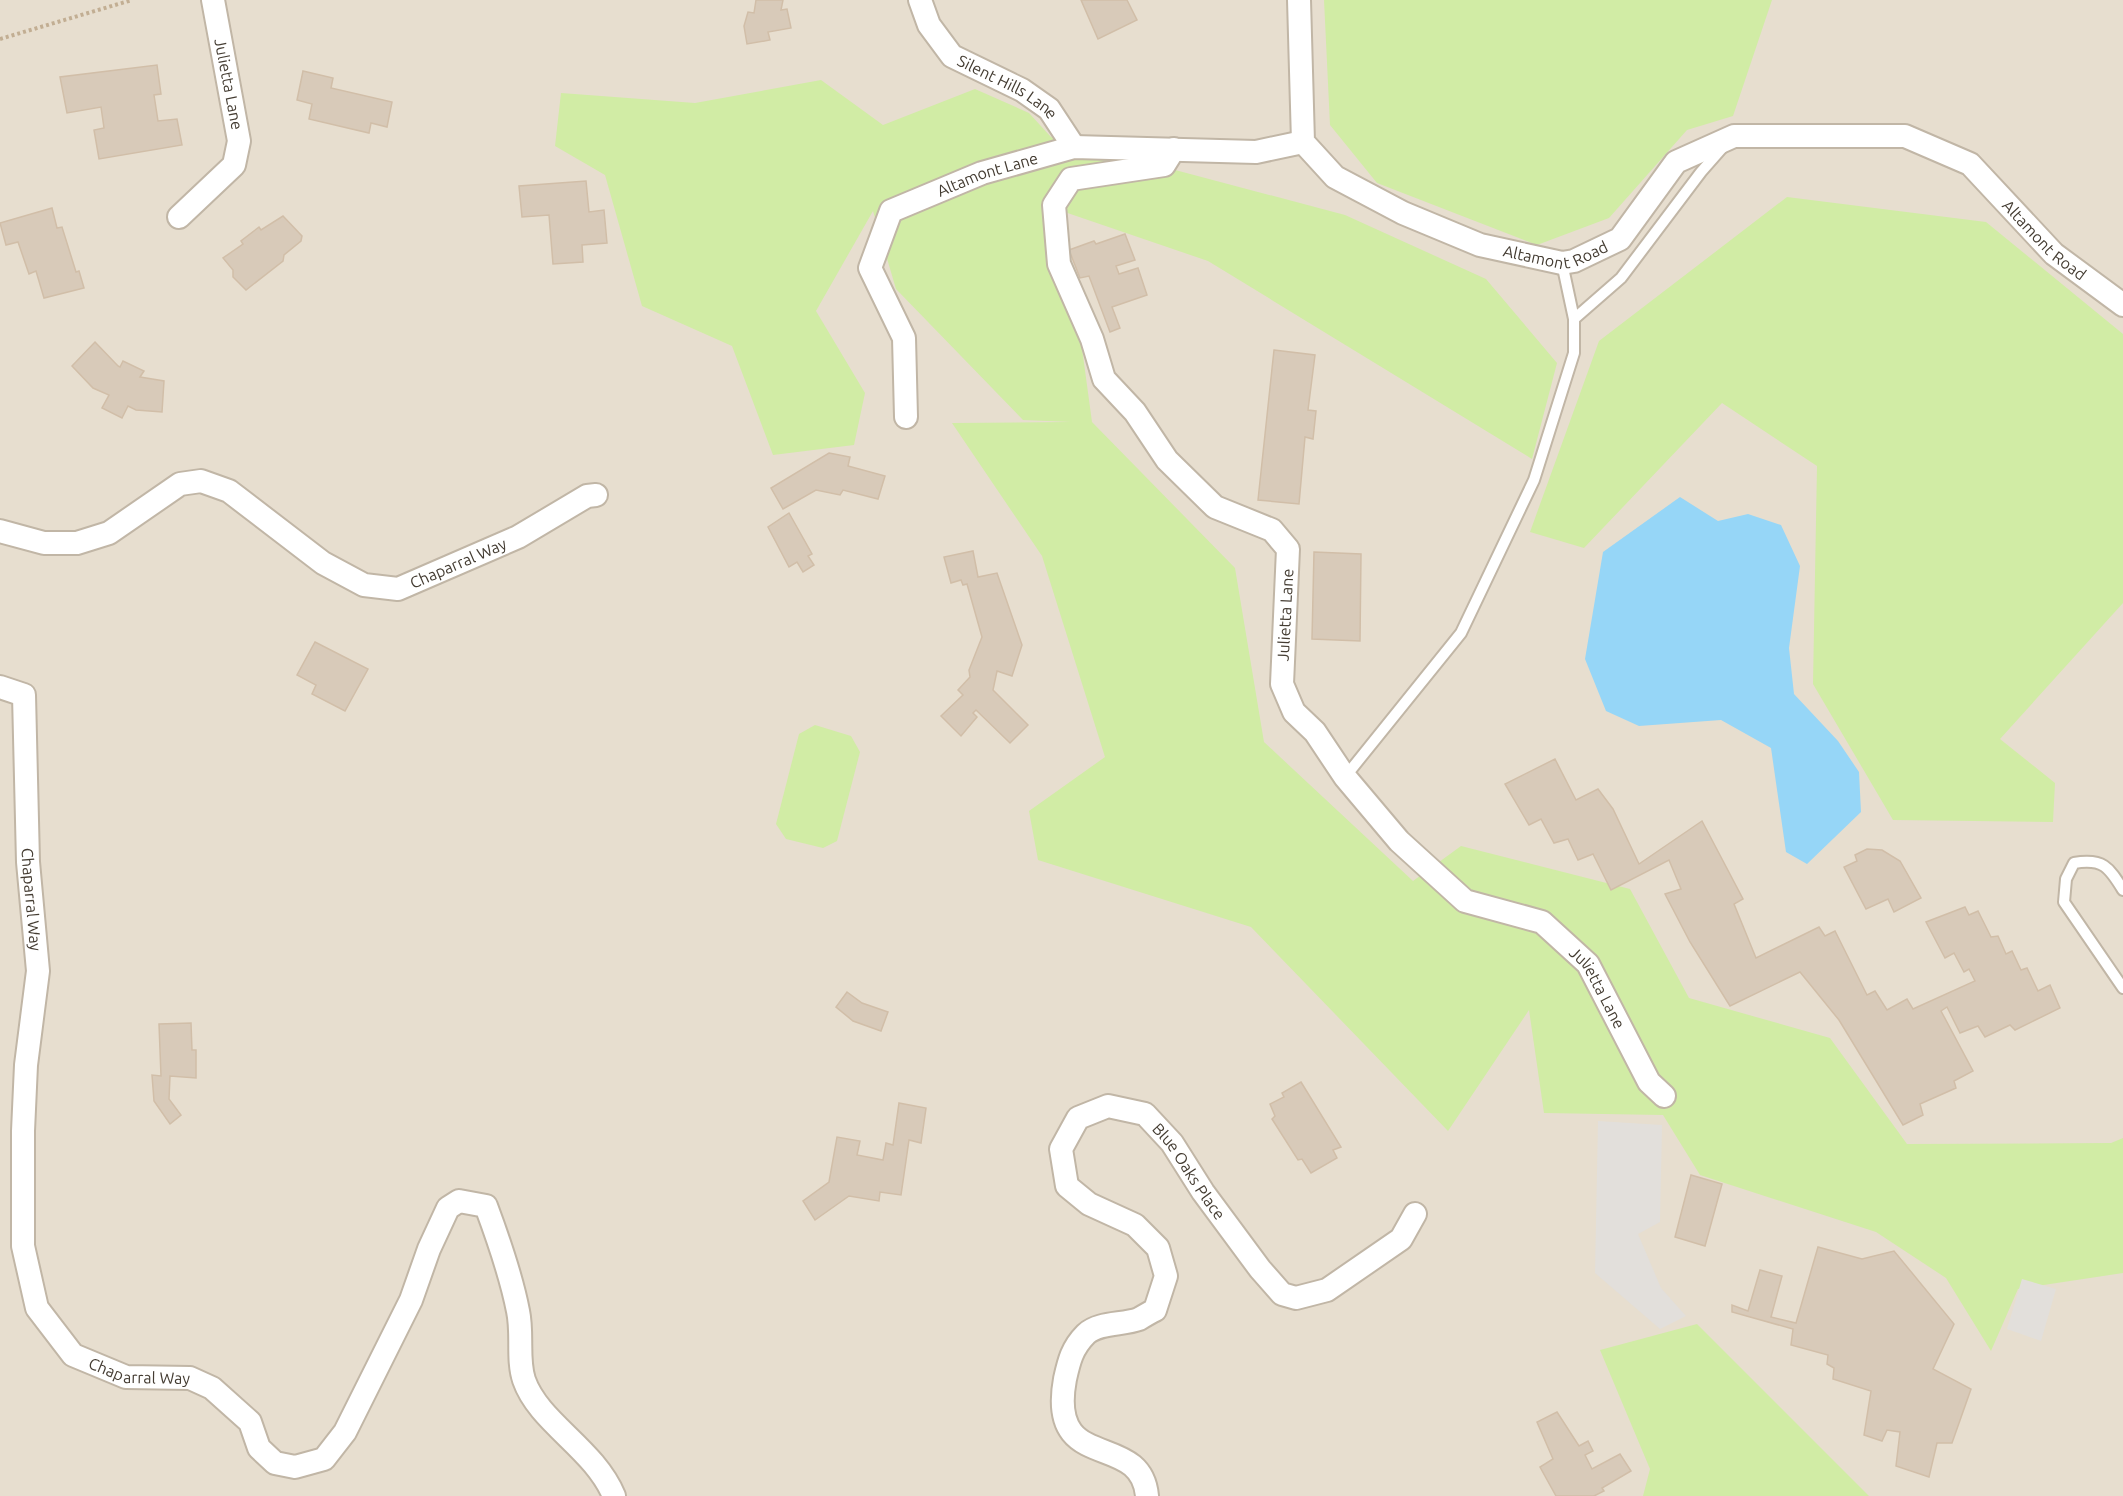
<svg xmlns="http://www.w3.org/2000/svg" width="2123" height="1496" viewBox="0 0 2123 1496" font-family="Ubuntu,sans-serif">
  <rect width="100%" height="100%" fill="#f3ece1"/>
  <rect fill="#e7decf" x="0" y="0" width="2123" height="1496"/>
  <g fill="#d1eca5">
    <path d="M1324 0H1772L1733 116 1687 130 1609 218 1537 245 1377 183 1330 125Z"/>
    <path d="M821 80 883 125 975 89 1029 113 1051 137 1345 215 1486 279 1557 363 1532 459 1208 261 1047 206 1081 341 1092 422 1235 568 1264 742 1413 881 1461 846 1630 889 1689 998 1830 1038 1907 1144 2111 1143 2123 1138V1273L2018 1289 1991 1351 1946 1278 1876 1232 1700 1175 1663 1115 1544 1113 1529 1010 1448 1131 1251 927 1038 860 1029 811 1105 757 1042 556 952 423 1071 422 1023 420 896 289 873 211 816 311 865 393 854 445 773 455 732 346 642 306 605 175 555 146 561 93 695 103Z"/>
    <path d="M1787 197 1986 222 2123 334V603L2000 739 2055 783 2053 822 1893 820 1813 684 1817 466 1722 403 1584 548 1530 532 1599 341Z"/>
    <path d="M815 725 851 736 860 752 837 841 823 848 786 839 776 824 799 734Z"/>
    <path d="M1697 1324 1869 1496H1643L1650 1469 1600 1350Z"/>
  </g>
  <g fill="#e2dfdb">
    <path d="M1598 1121 1662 1125 1660 1222 1638 1234 1661 1288 1686 1316 1660 1329 1595 1273Z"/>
    <path d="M2022 1279 2056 1289 2041 1341 2007 1329Z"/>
  </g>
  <path fill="#96d6f7" d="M1680 497 1718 521 1748 514 1781 525 1800 566 1789 648 1794 694 1838 741 1859 772 1861 812 1807 864 1786 852 1771 748 1721 720 1639 726 1606 711 1585 659 1603 552Z"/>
  <g fill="#d8cab9" stroke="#d1bea8" stroke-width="1.5">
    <path d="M756 0H783L781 10 787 9 791 28 768 32 770 40 747 44 744 26 748 12 754 13Z"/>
    <path d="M1081 0H1127L1137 20 1098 39Z"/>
    <path d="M157 65 161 94 154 95 158 121 177 119 182 145 99 159 94 130 104 128 101 107 67 113 60 77Z"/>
    <path d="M303 71 333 78 331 88 392 102 387 127 371 123 369 133 309 119 312 104 297 100Z"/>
    <path d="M586 181 589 212 604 210 607 243 582 245 583 262 553 264 549 215 522 217 519 186Z"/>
    <path d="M52 208 57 228 62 227 76 272 79 271 84 288 44 298 36 271 29 274 18 242 6 245 0 223Z"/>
    <path d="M283 216 302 236 301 241 284 255 283 261 246 290 233 277V270L223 258 243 244 241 241 259 227 261 230Z"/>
    <path d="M1125 234 1135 260 1116 266 1119 274 1138 268 1147 295 1112 307 1120 328 1110 332 1089 276 1080 278 1069 250 1094 241 1096 244Z"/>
    <path d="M95 342 118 366 120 367 123 361 144 371 140 377 164 381 162 412 136 410 128 406 122 418 102 408 109 395 93 388 72 366Z"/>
    <path d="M1274 350 1315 355 1308 410 1316 411 1313 439 1305 437 1299 504 1258 500Z"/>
    <path d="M829 453 850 457 848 466 885 476 878 499 843 490 840 495 816 490 783 509 771 488Z"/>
    <path d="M789 513 812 554 808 556 814 565 803 572 797 562 789 567 768 527Z"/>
    <path d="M973 551 978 577 997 573 1022 645 1012 676 997 671 993 690 1028 725 1010 743 976 710 973 713 977 717 961 736 941 716 963 695 958 690 970 677 969 670 982 637 967 584 963 585 961 580 951 583 944 557Z"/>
    <path d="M1314 552 1361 554 1360 641 1312 639Z"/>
    <path d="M315 642 368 669 345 711 312 694 316 685 297 675Z"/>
    <path d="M1555 759 1576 800 1598 789 1613 809 1639 864 1702 821 1743 899 1734 904 1756 958 1819 927 1825 936 1835 931 1867 995 1875 991 1887 1010 1907 999 1913 1009 1975 981 1969 969 1964 972 1954 953 1945 958 1926 922 1965 907 1969 915 1978 911 1991 937 1998 936 2006 954 2012 951 2021 970 2027 968 2038 991 2050 985 2060 1008 2015 1030 2010 1025 1985 1037 1978 1026 1960 1033 1947 1007 1941 1011 1973 1071 1954 1081 1956 1088 1920 1104 1923 1115 1903 1125 1839 1020 1800 972 1730 1006 1690 942 1665 894 1681 889 1669 860 1611 890 1593 854 1578 860 1568 839 1554 843 1541 819 1529 825 1505 784Z"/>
    <path d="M1867 849 1882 850 1900 861 1921 898 1894 912 1888 899 1866 909 1844 867 1857 861 1855 855Z"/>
    <path d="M847 992 862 1003 888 1012 881 1031 853 1021 836 1007Z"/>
    <path d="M191 1023 192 1050H196V1078L170 1076 169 1099 181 1115 170 1124 154 1101 152 1075 161 1076 159 1024Z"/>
    <path d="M1301 1082 1341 1147 1333 1150 1337 1158 1311 1173 1302 1159 1298 1160 1272 1119 1275 1116 1270 1104 1284 1097 1282 1093Z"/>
    <path d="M899 1103 926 1108 921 1143 909 1140 901 1195 880 1192 879 1201 849 1196 815 1220 803 1201 829 1182 837 1137 860 1141 857 1155 883 1160 886 1143 893 1145Z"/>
    <path d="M1691 1175 1722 1184 1705 1246 1675 1237Z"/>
    <path d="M1818 1247 1862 1259 1894 1251 1954 1324 1933 1369 1971 1389 1952 1443H1937L1929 1477 1896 1466 1900 1432 1887 1430 1882 1441 1864 1435 1871 1391 1833 1379 1834 1368 1827 1364 1828 1355 1791 1345 1793 1329 1732 1312V1305L1748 1311 1760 1270 1782 1276 1771 1317 1796 1323Z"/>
    <path d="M1557 1412 1579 1446 1588 1441 1593 1451 1585 1455 1592 1469 1620 1454 1631 1471 1602 1488 1604 1491 1594 1496H1556L1540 1467 1553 1459 1537 1422Z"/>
  </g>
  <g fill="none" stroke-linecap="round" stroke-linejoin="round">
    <g stroke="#c1b6a6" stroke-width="14">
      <g id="lane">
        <path d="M1562 263 1574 319 1621 278 1701 172 1723 147"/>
        <path d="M1345 777 1461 633 1534 480 1574 353V319"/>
        <path d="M2123 890C2109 867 2103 858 2074 863L2066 879 2064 902 2123 988"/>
      </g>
    </g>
    <g stroke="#c1b6a6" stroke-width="26">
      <g id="street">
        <path id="s1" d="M920 0 929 25 952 56 1022 90 1049 109 1074 147"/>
        <path id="s2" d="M1299 0 1303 142 1335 177 1403 213 1480 245 1562 263 1574 261 1620 239 1676 162 1734 136H1905L1970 164 2054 254 2123 305"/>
        <path id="s3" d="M1174 149 1164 165 1071 179 1054 205 1059 264 1092 339 1104 379 1135 412 1167 460 1215 507 1272 530 1288 549 1282 684 1294 712 1315 732 1345 777 1399 841 1465 901 1542 922 1588 964 1649 1082 1664 1096"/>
        <path d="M179 217 234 165 239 141 213 0"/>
        <path id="s4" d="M906 417 904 338 870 268 891 211 982 173 1074 147 1256 152 1303 142"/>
        <path id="s5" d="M0 531 44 543H77L109 533 180 484 201 481 229 491 323 563 364 585 398 589 518 537 587 496 596 495"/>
        <path id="s6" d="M0 687 24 695 28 862 38 971 26 1065 23 1131V1246L37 1308 73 1355 126 1377 190 1378 212 1388 250 1422 259 1448 275 1463 295 1467 324 1459 345 1432 411 1300 429 1249 448 1208 459 1201 486 1206C499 1241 511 1275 518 1311 523 1334 517 1359 524 1380 539 1423 594 1448 614 1496"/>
        <path id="s7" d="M1147 1496C1141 1429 1047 1476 1065 1379 1069 1361 1072 1348 1086 1334 1099 1322 1123 1325 1139 1319 1144 1316 1149 1313 1155 1310L1166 1276 1158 1248 1135 1225 1089 1204 1067 1186 1061 1149 1078 1118 1108 1106 1145 1114 1172 1143 1203 1192 1260 1269 1282 1294 1296 1298 1327 1290 1401 1239 1415 1214"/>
      </g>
    </g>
    <path stroke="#c2ae93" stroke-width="4" stroke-dasharray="3 3" stroke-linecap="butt" d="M0 39 132 0"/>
    <use href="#lane" stroke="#fff" stroke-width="10"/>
    <use href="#street" stroke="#fff" stroke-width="22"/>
  </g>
  <g text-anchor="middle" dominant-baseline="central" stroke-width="4.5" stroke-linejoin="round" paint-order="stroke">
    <g font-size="16" fill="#443c32" stroke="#fff">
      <text transform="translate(229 84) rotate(79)">Julietta Lane</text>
      <text stroke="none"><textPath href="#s1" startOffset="129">Silent Hills Lane</textPath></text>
      <text stroke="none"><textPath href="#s4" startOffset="321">Altamont Lane</textPath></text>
      <text stroke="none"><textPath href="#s2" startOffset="1004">Altamont Road</textPath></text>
      <text stroke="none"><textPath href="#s2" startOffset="428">Altamont Road</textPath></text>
      <text stroke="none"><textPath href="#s5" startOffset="514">Chaparral Way</textPath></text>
      <text transform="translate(1285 615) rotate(-87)">Julietta Lane</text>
      <text stroke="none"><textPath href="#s6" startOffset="230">Chaparral Way</textPath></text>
      <text stroke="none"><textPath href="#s3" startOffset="1172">Julietta Lane</textPath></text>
      <text stroke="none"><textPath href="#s7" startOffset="676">Blue Oaks Place</textPath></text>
      <text stroke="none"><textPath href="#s6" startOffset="770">Chaparral Way</textPath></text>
    </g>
  </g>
</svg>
